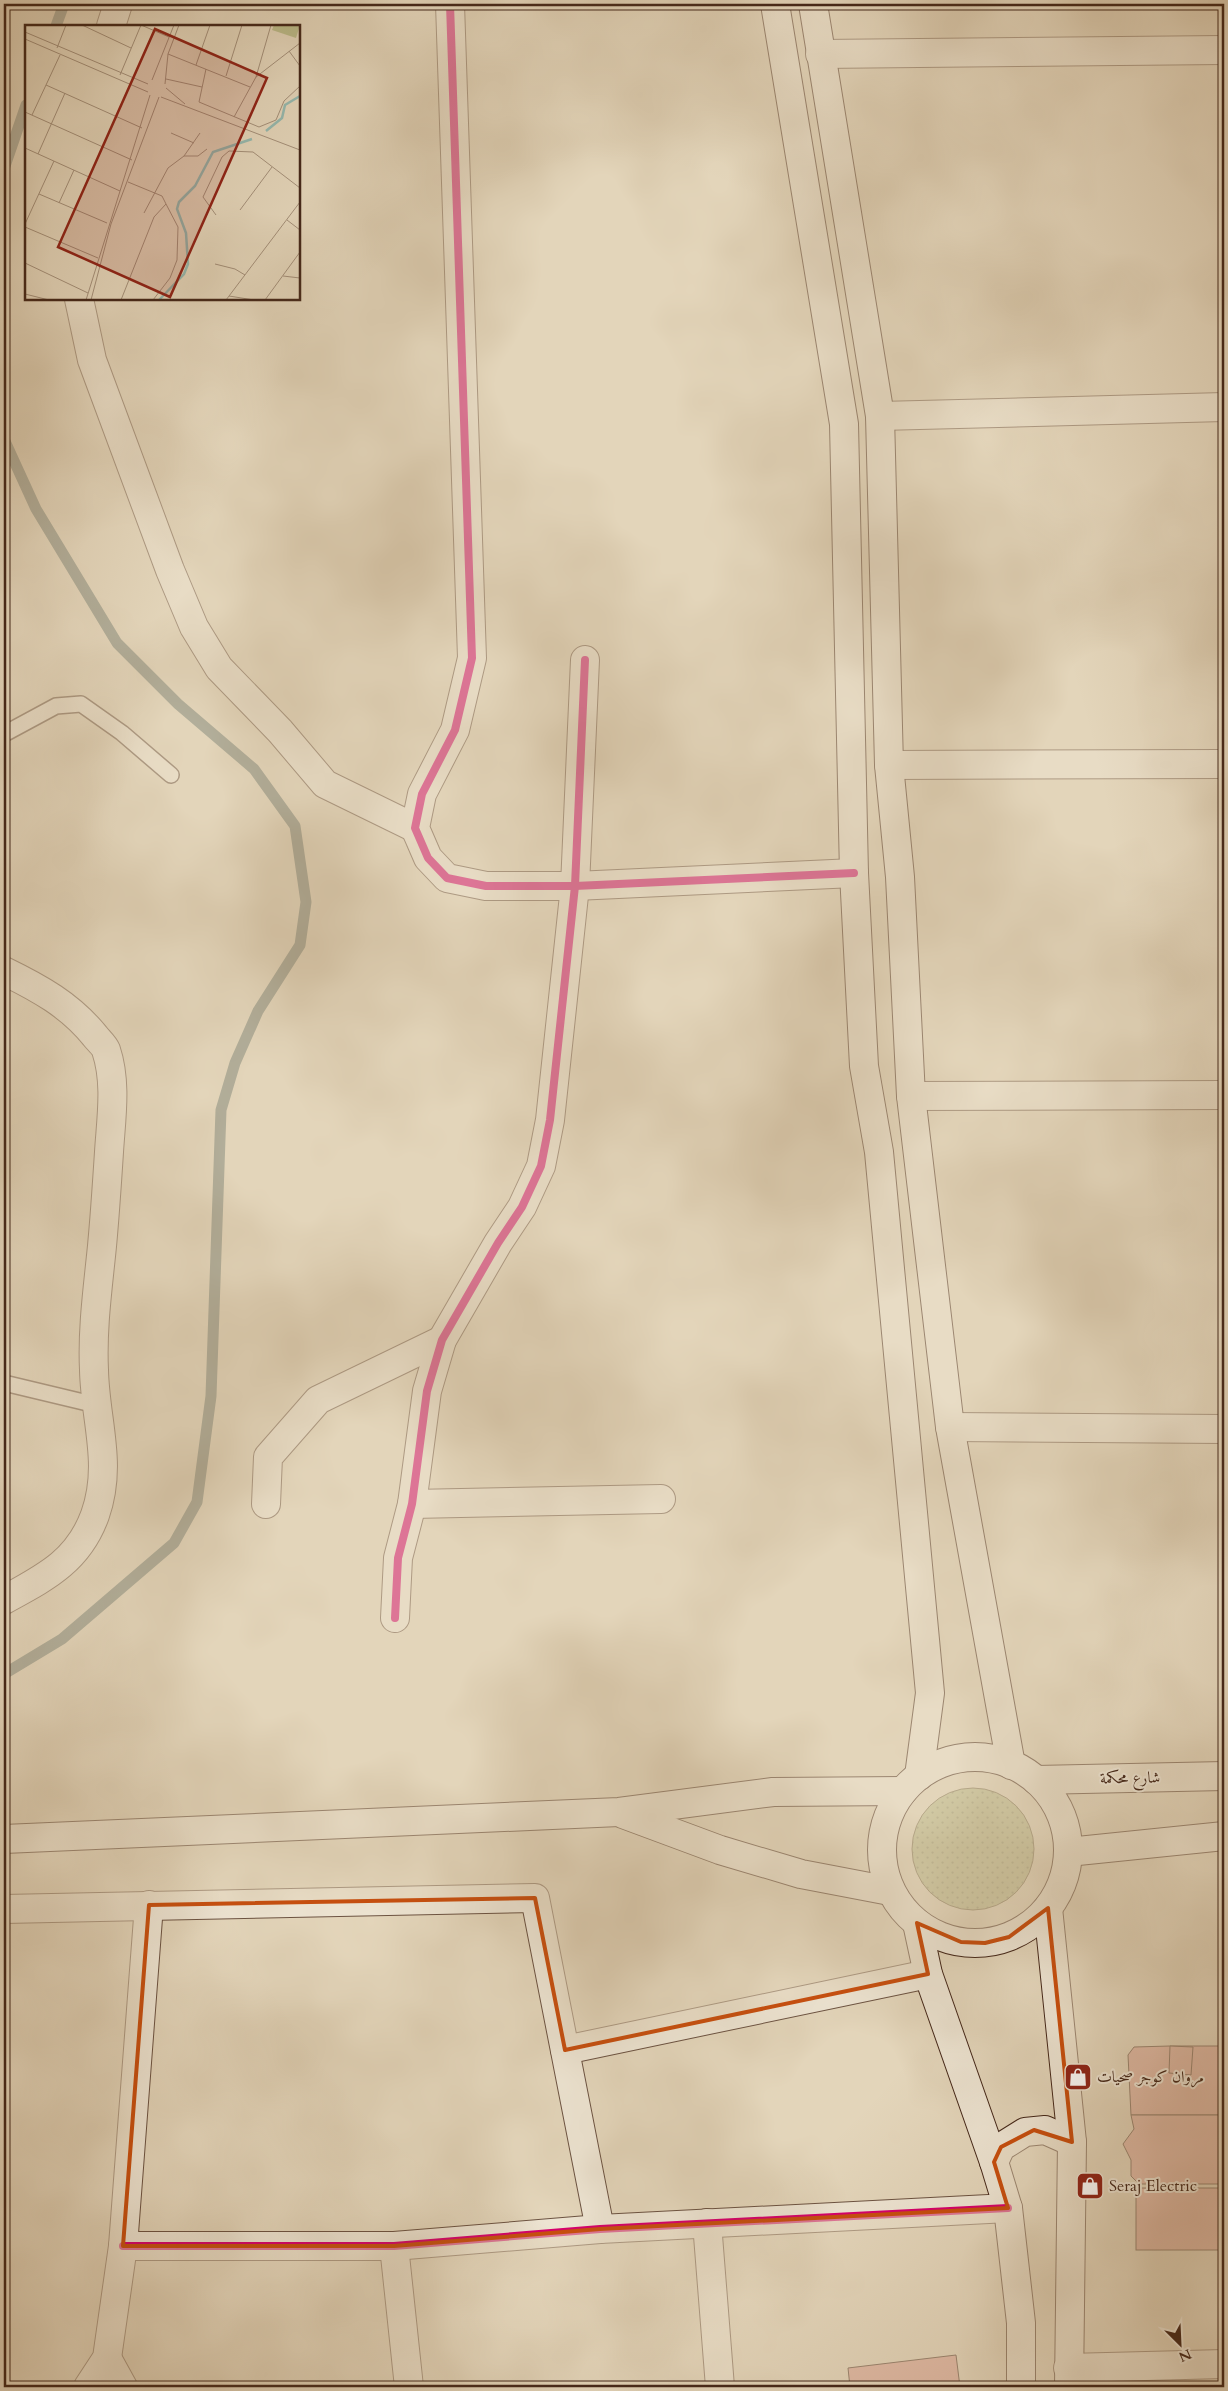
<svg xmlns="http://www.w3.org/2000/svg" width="1228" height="2391" viewBox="0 0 1228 2391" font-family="Cardo,Amiri,serif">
  <defs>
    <pattern id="garden-dots" width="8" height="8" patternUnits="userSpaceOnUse" patternTransform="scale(1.25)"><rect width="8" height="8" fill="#bbbb8a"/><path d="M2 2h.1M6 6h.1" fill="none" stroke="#9a9870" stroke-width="1.8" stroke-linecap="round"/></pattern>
  </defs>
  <rect width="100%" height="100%" fill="#e3d5ba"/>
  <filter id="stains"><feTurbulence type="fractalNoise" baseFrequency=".004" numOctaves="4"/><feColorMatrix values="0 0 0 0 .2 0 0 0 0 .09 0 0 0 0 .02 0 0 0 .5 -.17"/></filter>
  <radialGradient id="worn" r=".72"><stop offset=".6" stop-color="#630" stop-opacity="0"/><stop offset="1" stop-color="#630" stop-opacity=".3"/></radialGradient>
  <circle fill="url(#garden-dots)" stroke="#807252" cx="973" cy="1849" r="61"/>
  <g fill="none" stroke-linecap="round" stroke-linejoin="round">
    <g stroke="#757f73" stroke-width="11">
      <path d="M56 26 64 4"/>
      <path d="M4 169 26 105"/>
      <path d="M4 439 36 509 117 643 178 704 254 769 295 826 306 902 300 945 258 1011 235 1063 221 1110 211 1396 197 1502 174 1543 62 1639 4 1674"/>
    </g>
  </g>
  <g fill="#db9b8e" stroke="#45281a">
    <path d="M1170 2046H1224V2115H1131L1128 2055 1134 2047Z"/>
    <path d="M1170 2046 1193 2047 1191 2075 1169 2073Z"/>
    <path d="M1131 2115H1224V2184H1139L1131 2176V2160L1123 2144 1134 2129Z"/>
    <rect x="1136" y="2188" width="88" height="62"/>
    <path d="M956 2355 960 2387H850L848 2368Z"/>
  </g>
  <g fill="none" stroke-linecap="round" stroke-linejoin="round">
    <g stroke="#6c5342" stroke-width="18">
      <g id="service">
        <path d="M4 734 56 706 81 704 122 733 171 775"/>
        <path d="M4 1383 96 1405"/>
      </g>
    </g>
    <g stroke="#6c5342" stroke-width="30">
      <g id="minor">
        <path d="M450 4 472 658 455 730 422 794 415 828 428 858 447 878 486 886H575L854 873"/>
        <path d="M111 26 118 4"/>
        <path d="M820 54 1224 50"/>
        <path d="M79 299 92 360 170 570 194 627 219 668 280 731 325 784 415 828"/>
        <path d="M880 416 1224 407"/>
        <path d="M889 765 1224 764"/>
        <path d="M4 971C39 988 70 1005 95 1036 98 1040 104 1045 106 1050 117 1083 111 1119 109 1152 107 1183 105 1214 102 1246 98 1287 92 1328 94 1370 95 1421 113 1464 95 1515 78 1562 44 1578 4 1600"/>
        <path d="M911 1096 1224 1095"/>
        <path d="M950 1427 1224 1429"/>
        <path d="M266 1504 268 1457 318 1400 442 1340"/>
        <path d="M412 1504 661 1499"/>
        <path d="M395 1618 398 1558 412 1504 427 1391 442 1340 498 1243 522 1207 541 1166 550 1120 575 886 585 660"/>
        <path d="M4 1909 535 1898 600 2229"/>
        <path d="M565 2050 928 1974"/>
        <path d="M707 2223 720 2387"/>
        <path d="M123 2246H394L600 2229 1008 2208"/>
        <path d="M394 2246 409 2387"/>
        <path d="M107 2358 123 2387"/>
        <path d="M1068 2368 1224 2364"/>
        <path d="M88 2387 107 2358 123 2246 149 1905"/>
      </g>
    </g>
    <g stroke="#45281a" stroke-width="30">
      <g id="secondary">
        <path d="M775 4 844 424 854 873 864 1066 879 1152 930 1693 919 1776"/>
        <path d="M813 4 880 416 889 765 900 877 911 1096 950 1427 1011 1765"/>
        <circle cx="975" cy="1850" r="93"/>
        <path d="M1036 1780 1224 1776"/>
        <path d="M623 1814 720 1850 801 1874 890 1891"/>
        <path d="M4 1839 619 1812 773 1792 903 1791"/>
        <path d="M1068 1852 1224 1836"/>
        <path d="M1048 1908 1072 2142 1069 2387"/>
        <path d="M917 1923 928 1974 994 2162 1008 2208 1021 2323V2387"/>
        <path d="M994 2162 1001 2147 1025 2132 1045 2130 1072 2142"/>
      </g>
    </g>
    <use href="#service" stroke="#ede4d2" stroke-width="15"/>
    <use href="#minor" stroke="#ede4d2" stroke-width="28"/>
    <use href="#secondary" stroke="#ede4d2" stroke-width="28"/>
    <g stroke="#ede4d2" stroke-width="11">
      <g id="cycleway">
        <path d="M450 4 472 658 455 730 422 794 415 828 428 858 447 878 486 886H575L854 873"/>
        <path d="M395 1618 398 1558 412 1504 427 1391 442 1340 498 1243 522 1207 541 1166 550 1120 575 886 585 660"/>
        <path d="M123 2246H394L600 2229 1008 2208"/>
      </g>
    </g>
    <use href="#cycleway" stroke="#d6006c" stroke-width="8"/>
  </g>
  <path d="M0 0H1228V2391H0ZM535 1898 565 2050 928 1974 917 1923 961 1942 985 1943 1009 1937 1048 1908 1072 2142 1034 2130 1001 2147 994 2162 1008 2208 600 2229 394 2246H123L149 1905Z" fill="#e3d5ba" fill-opacity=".55" fill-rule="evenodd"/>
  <path fill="none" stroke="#c74f0f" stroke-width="4" stroke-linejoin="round" d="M535 1898 565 2050 928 1974 917 1923 961 1942 985 1943 1009 1937 1048 1908 1072 2142 1034 2130 1001 2147 994 2162 1008 2208 600 2229 394 2246H123L149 1905Z"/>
  <defs>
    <g id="shop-square" transform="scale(1.4375)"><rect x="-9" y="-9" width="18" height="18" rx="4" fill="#8f2418" stroke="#ede4d2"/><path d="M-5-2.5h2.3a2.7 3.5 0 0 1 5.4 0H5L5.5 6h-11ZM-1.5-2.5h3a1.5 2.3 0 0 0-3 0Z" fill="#fff"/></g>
  </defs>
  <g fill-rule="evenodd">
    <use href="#shop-square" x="1078" y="2077"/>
    <use href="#shop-square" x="1090" y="2186"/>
  </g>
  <g text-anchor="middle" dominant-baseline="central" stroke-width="4" stroke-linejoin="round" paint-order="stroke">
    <g font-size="16" fill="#45281a" stroke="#ede4d2">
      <text transform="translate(1130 1778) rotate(-1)">شارع محكمة</text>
    </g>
    <g font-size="16" fill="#45281a" stroke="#ede4d2" text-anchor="start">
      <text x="1097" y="2077">مروان كوجر صحيات</text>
      <text x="1109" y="2186">Seraj Electric</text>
    </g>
  </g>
  <g transform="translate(25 25)">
    <rect width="275" height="275" fill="#e3d5ba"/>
    <path d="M249 0H275L271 13 247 5Z" fill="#bbbb8a"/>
    <path fill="none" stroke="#95b9af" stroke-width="2.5" d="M241 106 257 93 260 80 275 71M134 275 159 249 163 239 161 208 152 184 154 177 170 161 188 127 227 114"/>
    <path fill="none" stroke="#a4907a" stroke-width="1" d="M57 0 106 23M116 0 144 12M0 7 123 59M0 14 123 67M32 23 41 0M264 26 275 41M143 29 225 62M171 40 185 0M181 44 174 77 234 102 251 95 259 76 275 61M95 50 116 0M201 51 217 0M231 52 246 0M141 54 177 62M127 55 149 0M140 59 143 29 154 0M21 60 117 103M141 63 160 79M136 72 275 125M0 87 107 135M7 90 35 30M209 92 231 52 275 18M146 108 169 118M0 123 95 166M13 129 40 68M159 131H173L182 124M14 169 82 198M34 178 49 145M215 185 247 142M119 188 143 143 159 131 175 108M191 190 178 172 197 132 204 126 228 127 275 163M262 195 275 205M0 199 29 136M0 202 73 233M0 238 63 268M190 239 210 244 220 250M258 251 275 253M0 269 24 275M204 271 229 275M61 275 125 70M66 275 86 199 134 72M96 275 129 192 141 179 137 171 103 157M128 275 145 253 152 235 153 202 141 179M201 275 275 177M240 275 275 227"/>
    <path fill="#8f2418" fill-opacity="0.15" stroke="#8f2418" stroke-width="2.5" d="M130 4 242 53 145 272 33 222Z"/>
    <rect width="275" height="275" fill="none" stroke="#45281a" stroke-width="2.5"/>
  </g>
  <rect width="1228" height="2391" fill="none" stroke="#e3d5ba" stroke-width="20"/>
  <rect x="5" y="5" width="1218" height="2381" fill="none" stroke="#45281a" stroke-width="2.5"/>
  <rect x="10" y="10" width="1208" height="2371" fill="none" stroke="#45281a"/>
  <g transform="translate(1180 2344) rotate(156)" stroke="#ede4d2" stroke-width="4" paint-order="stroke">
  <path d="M0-4L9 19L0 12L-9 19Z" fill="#45281a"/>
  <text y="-8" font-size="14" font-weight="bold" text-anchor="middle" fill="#45281a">N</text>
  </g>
  <rect width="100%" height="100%" filter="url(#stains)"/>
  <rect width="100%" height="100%" fill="url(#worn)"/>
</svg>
